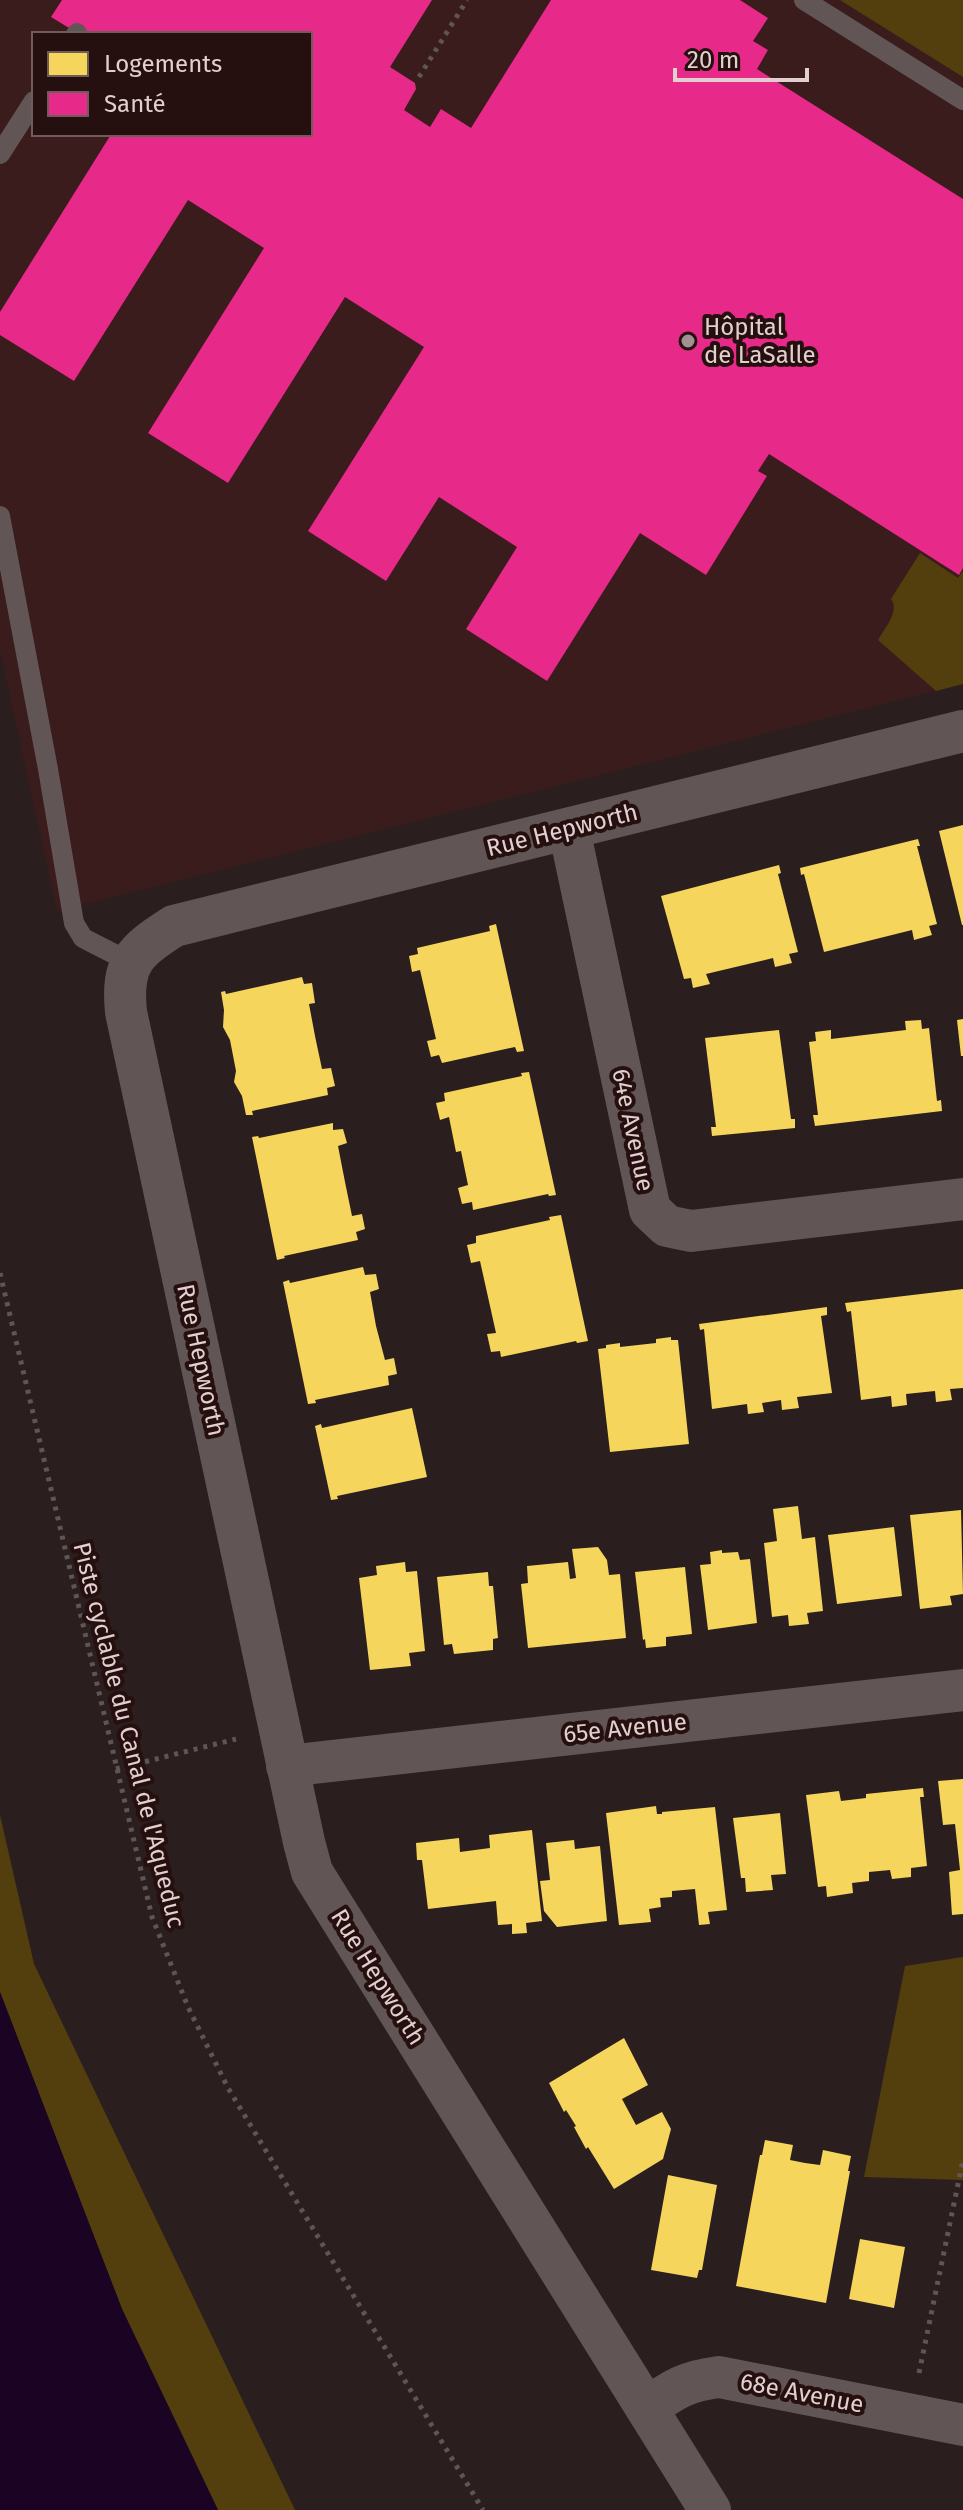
<svg xmlns="http://www.w3.org/2000/svg" width="963" height="2510" viewBox="0 0 963 2510" font-family="'Fira Sans',sans-serif">
  <rect width="100%" height="100%" fill="#2b1e1e"/>
  <path fill="#391c1b" fill-rule="evenodd" d="M0 0H963V684L57 911 0 651ZM34 34H310V134H34Z"/>
  <g fill="#533f0e">
    <path d="M840 0H963V77Z"/>
    <path d="M920 553 958 578 963 571V684L936 691 878 640C885 628 900 611 891 599Z"/>
    <path d="M0 1815 34 1964 295 2510H218L122 2309 0 1992Z"/>
    <path d="M963 1957V2180L864 2177 905 1966Z"/>
  </g>
  <path fill="#1b0323" d="M0 1992 122 2309 218 2510H0Z"/>
  <g fill="#f6d55c">
    <path d="M963 825V925H962L939 831Z"/>
    <path d="M918 839 920 846H917L937 924 929 926 932 935 914 940 912 930 824 952 804 874 801 875 800 868Z"/>
    <path d="M779 865 781 873 778 874 798 952 789 954 792 963 775 967 773 958 706 974 710 984 693 988 691 978 684 979 661 896Z"/>
    <path d="M496 924 524 1051 517 1052 515 1047 442 1063 439 1055 431 1057 427 1041 436 1039 420 970 412 972 409 956 418 954 417 948 490 931 489 926Z"/>
    <path d="M302 977 304 984 312 983 315 1003 309 1004 315 1036 322 1069 331 1068 335 1086 327 1088 328 1095 252 1111 253 1115H246L242 1096 234 1082 236 1071 230 1040 223 1027 224 1010 221 992 225 991 226 994Z"/>
    <path d="M963 1019V1056H961L957 1020Z"/>
    <path d="M921 1020 922 1029 929 1028 937 1101 941 1100 942 1111 815 1126 813 1115H818L809 1042 816 1041 815 1032 831 1030V1039L906 1030 905 1021Z"/>
    <path d="M779 1030 791 1119H795V1128L712 1136 711 1127H716L705 1038Z"/>
    <path d="M529 1072 556 1195 549 1196 548 1194 473 1210 472 1202 462 1204 458 1188 468 1185 461 1151 456 1152 449 1117 440 1120 436 1103 445 1101 444 1093 522 1076 521 1073Z"/>
    <path d="M333 1123V1130L343 1129 347 1143 338 1146 345 1182 352 1216 362 1214 365 1229 356 1232 358 1240 284 1256 285 1258 277 1260 252 1137 258 1136 259 1138Z"/>
    <path d="M561 1215 588 1341 577 1343 576 1341 501 1357 500 1351 491 1352 487 1334 496 1333 480 1261 471 1263 467 1245 476 1243V1236L550 1220 549 1217Z"/>
    <path d="M363 1267 365 1275 376 1274 379 1289 370 1292 376 1326 385 1360 394 1358 397 1374 388 1376 389 1385 315 1400 316 1403 308 1404 283 1282 289 1280 290 1283Z"/>
    <path d="M963 1289V1388L950 1389 952 1400 936 1402 935 1391 906 1394 907 1405 892 1407 891 1396 861 1400 851 1311 847 1312 845 1303Z"/>
    <path d="M827 1307V1315L821 1316 832 1393 797 1397 799 1408 782 1410 781 1400 762 1403 764 1412 748 1414 747 1404 712 1409 704 1329 700 1330 699 1324Z"/>
    <path d="M671 1337V1340H678L689 1444 610 1452 598 1349 606 1348V1345L620 1343V1347L656 1343V1339Z"/>
    <path d="M412 1408 427 1477 337 1496 338 1499 331 1500 315 1426 321 1424 322 1428Z"/>
    <path d="M798 1506 802 1539 815 1537 823 1611 807 1613 809 1624 789 1626 788 1615 772 1617 764 1543 777 1541 773 1509Z"/>
    <path d="M961 1510 963 1594 950 1596 952 1605 920 1609 910 1515Z"/>
    <path d="M894 1527 902 1596 837 1604 828 1535Z"/>
    <path d="M598 1547 607 1560 609 1575 620 1574 626 1638 528 1648 521 1584 528 1583 527 1566 568 1562 570 1579 576 1578 572 1549Z"/>
    <path d="M722 1550V1553L738 1552 740 1560 750 1559 757 1623 708 1630 700 1565 711 1564 710 1552Z"/>
    <path d="M405 1562 406 1572 417 1571 425 1651 409 1653 411 1666 370 1670 359 1578 377 1575 376 1566Z"/>
    <path d="M685 1567 692 1634 666 1637V1646L646 1648 645 1639 643 1640 635 1572Z"/>
    <path d="M488 1572 489 1586H493L498 1638 493 1639V1650L454 1654 452 1644 444 1645 437 1577Z"/>
    <path d="M963 1779V1914L952 1915 949 1872 960 1870 955 1824 943 1825 938 1781Z"/>
    <path d="M923 1788 924 1797H920L927 1866 911 1868V1877L892 1879 890 1870 869 1872V1881L852 1883 853 1893 827 1897 826 1886 818 1887 806 1795 839 1791 841 1801 866 1798V1794Z"/>
    <path d="M656 1806 657 1814H662V1812L715 1807 727 1910 708 1912 710 1924 699 1925 695 1889 672 1891V1897L660 1898 661 1907 649 1909 651 1922 619 1925 606 1813Z"/>
    <path d="M780 1813 786 1874 771 1875 773 1890 746 1892 745 1878H741L733 1818Z"/>
    <path d="M532 1830 542 1921 526 1923 527 1933 512 1934V1924L498 1925 496 1901 428 1909 422 1860H417L416 1843 459 1838 460 1852 490 1848 489 1835Z"/>
    <path d="M574 1840 575 1849 600 1846 607 1921 557 1927 544 1911 540 1881 550 1880 546 1843Z"/>
    <path d="M624 2038 648 2085 622 2099 636 2125 662 2112 671 2129 663 2159 614 2189 588 2147 586 2149 574 2127 576 2126 566 2110 564 2112 549 2083Z"/>
    <path d="M765 2140 793 2145 790 2160 805 2163 820 2165 823 2150 851 2156 848 2171H850L826 2303 736 2286 760 2155H762Z"/>
    <path d="M668 2175 717 2185 702 2270H699L697 2278 651 2270Z"/>
    <path d="M860 2239 905 2247 894 2308 849 2299Z"/>
  </g>
  <path fill="#e7298a" d="M62 0H432L390 67 415 83 416 89 404 110 430 127 441 109 471 128 551 0H740L768 18 753 41 768 50 757 69 963 199V568L959 575 769 454 758 471 767 476 706 575 640 533 547 681 466 629 517 547 439 497 386 581 308 531 424 347 345 297 228 483 148 433 264 248 188 200 74 381 0 335V312L110 136 107 134H310V34H79L51 17Z"/>
  <g fill="none" stroke-linecap="round" stroke-linejoin="round">
    <g stroke="#605555" stroke-width="5" stroke-dasharray="4 6" stroke-linecap="butt">
      <path d="M419 77 467 0"/>
      <path d="M0 1273 152 1917 188 2007 228 2088 483 2510"/>
      <path d="M116 1769 236 1739"/>
      <path d="M919 2373 963 2160"/>
    </g>
    <g stroke="#615555" stroke-width="20">
      <path d="M804 0 963 100"/>
      <path d="M76 34 77 33"/>
      <path d="M0 154 34 101"/>
      <path d="M0 516 48 769 74 923 83 938 130 962"/>
    </g>
    <g stroke="#615555" stroke-width="42">
      <path d="M569 829 650 1210 667 1226 691 1231 963 1199"/>
      <path d="M287 1766 963 1690"/>
      <path d="M648 2408C673 2389 687 2381 719 2377L963 2425"/>
      <path d="M710 2510 312 1872 304 1842 126 1012C121 962 135 951 174 926L963 731"/>
    </g>
  </g>
  <circle fill="#a19291" stroke="#260f0f" stroke-width="3" cx="688" cy="341" r="8"/>
  <g text-anchor="middle" dominant-baseline="central" stroke-width="8" stroke-linejoin="round" paint-order="stroke">
    <g font-size="24" fill="#e1d0cf" stroke="#260f0f" text-anchor="start">
      <text x="704" y="327">Hôpital<tspan x="704" dy="28">de LaSalle</tspan></text>
    </g>
    <g font-size="24" fill="#e1d0cf" stroke="#260f0f">
      <text transform="translate(562 830) rotate(-14)">Rue Hepworth</text>
      <text transform="translate(633 1130) rotate(78)">64e Avenue</text>
      <text transform="translate(201 1360) rotate(78)">Rue Hepworth</text>
      <text transform="translate(625 1728) rotate(-6)">65e Avenue</text>
      <text transform="translate(129 1735) rotate(76)">Piste cyclable du Canal de l'Aqueduc</text>
      <text transform="translate(378 1977) rotate(58)">Rue Hepworth</text>
      <text transform="translate(802 2393) rotate(11)">68e Avenue</text>
    </g>
  </g>
  <rect x="32" y="32" width="280" height="104" fill="#260f0f" stroke="#715c5c" stroke-width="2"/>
  <rect x="48" y="52" width="40" height="24" fill="#f6d55c" stroke="#715c5c" stroke-width="2"/>
  <text x="104" y="72" font-size="24" fill="#e1d0cf">Logements</text>
  <rect x="48" y="92" width="40" height="24" fill="#e7298a" stroke="#715c5c" stroke-width="2"/>
  <text x="104" y="112" font-size="24" fill="#e1d0cf">Santé</text>
  <path d="M675 68v12h132v-12" fill="none" stroke="#e1d0cf" stroke-width="4"/>
  <text x="687" y="68" font-size="24" fill="#e1d0cf" stroke="#260f0f" stroke-width="6" paint-order="stroke">20 m</text>
</svg>
